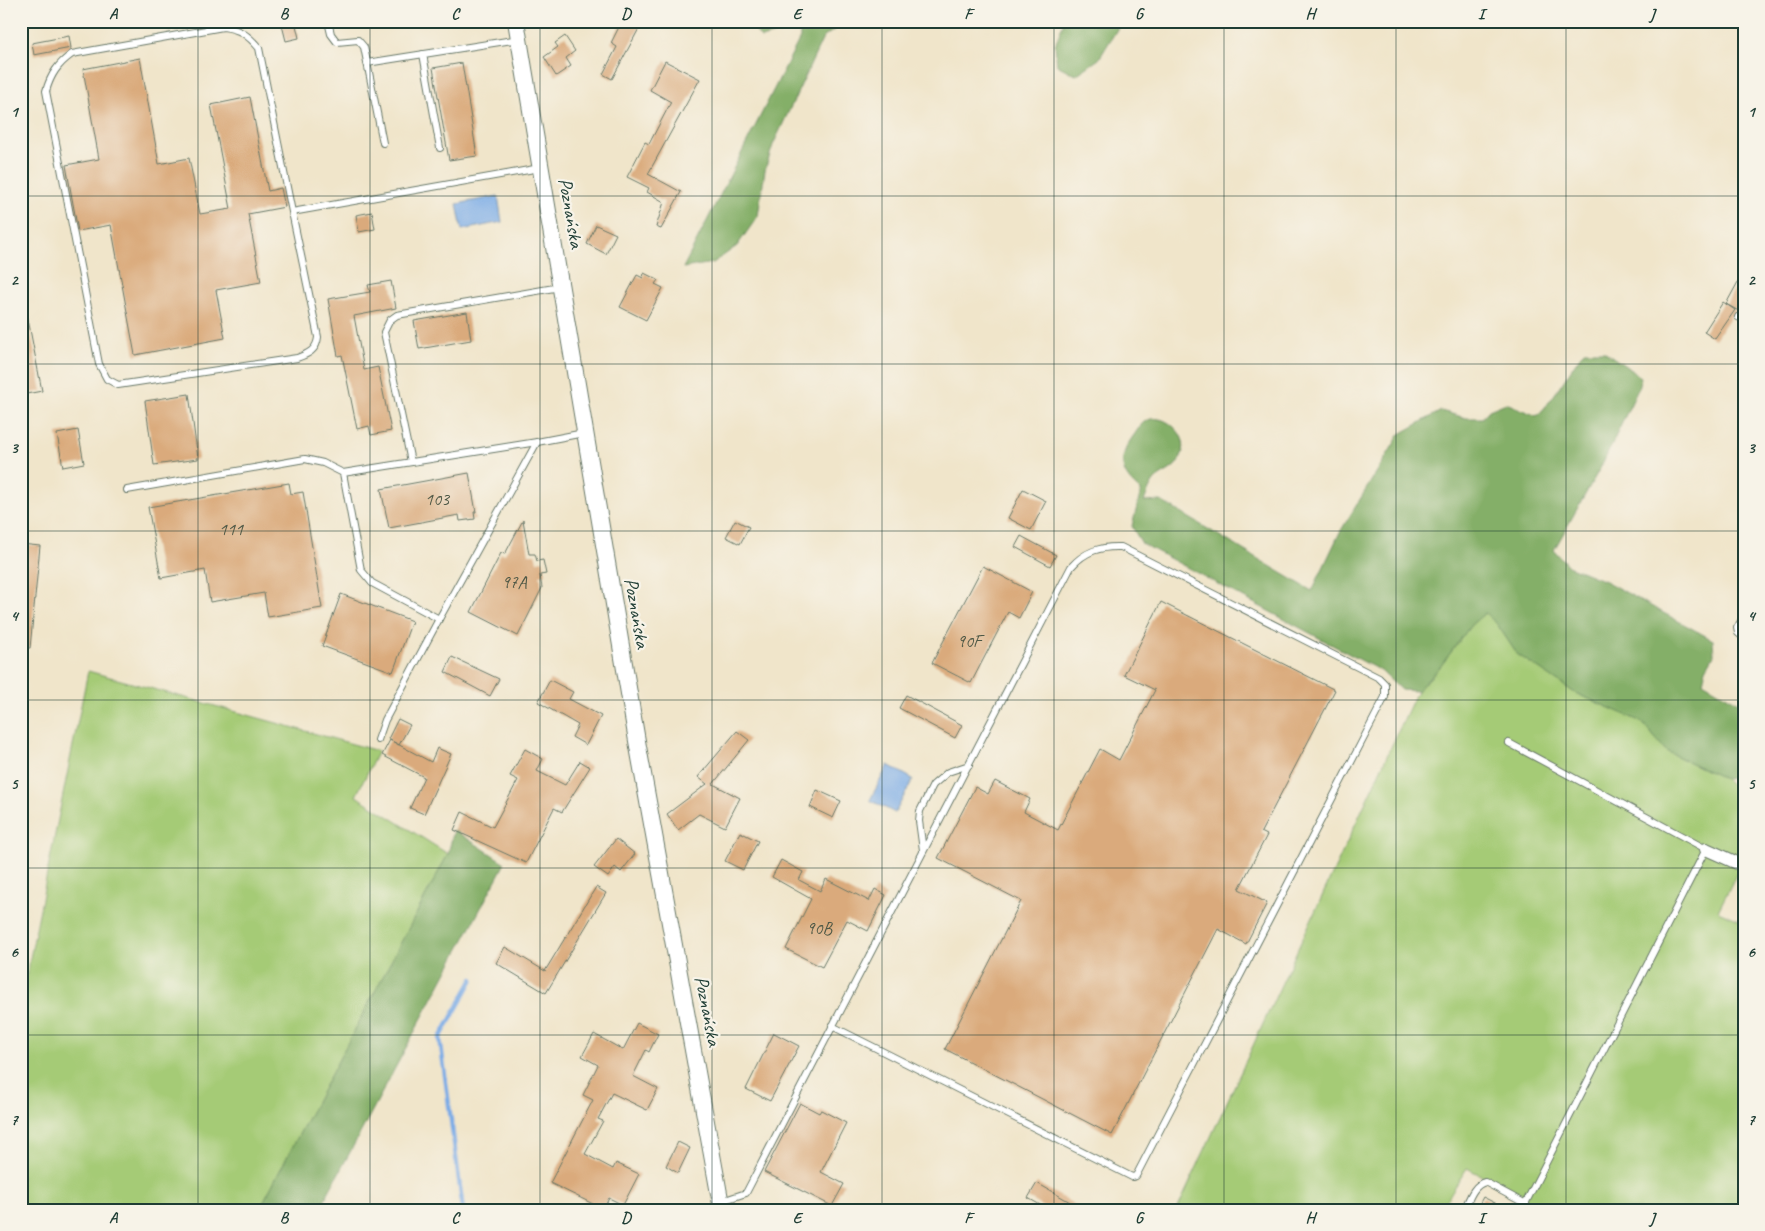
<svg xmlns="http://www.w3.org/2000/svg" width="1765" height="1231" viewBox="0 0 1765 1231" font-family="Caveat,sans-serif">
  <rect width="100%" height="100%" fill="#f7f3e8"/>
  <filter id="ink" filterUnits="userSpaceOnUse"><feTurbulence type="fractalNoise" baseFrequency=".02" numOctaves="2"/><feDisplacementMap in="SourceGraphic" scale="10" xChannelSelector="R" yChannelSelector="G"/><feConvolveMatrix kernelMatrix="1 2 1 2 8 2 1 2 1" color-interpolation-filters="sRGB"/></filter>
  <filter id="wash" filterUnits="userSpaceOnUse"><feTurbulence type="fractalNoise" baseFrequency=".0096" numOctaves="4" result="noise"/><feDisplacementMap in="SourceGraphic" scale="20" xChannelSelector="R" yChannelSelector="G"/><feGaussianBlur stdDeviation="1.12" result="paint"/><feColorMatrix in="noise" values="0 0 0 0 0 0 0 0 0 0 0 0 0 0 0 0 0 1.4 0 .05"/><feComposite in="paint" operator="in"/></filter>
  <g filter="url(#wash)">
    <rect width="100%" height="100%" fill="#f0e5ca"/>
    <g fill="#a5cb76" stroke="#628455">
      <path d="M1485 612 1497 624 1517 654 1575 693 1642 722 1666 751 1725 779 1744 799V859L1718 911 1744 922V1210H1546L1467 1168 1440 1210H1177L1417 691 1440 667 1471 625Z"/>
      <path d="M88 671 378 751 356 796 448 854 259 1210H21V1003Z"/>
    </g>
    <g fill="#84af67" stroke="#52764e">
      <path d="M748 21H881L875 24 843 23 823 38 773 145 765 170 758 216 737 246 713 263 683 268 800 38V27L761 38Z"/>
      <path d="M1064 21H1122L1099 59 1076 75 1057 65 1055 45Z"/>
      <path d="M1584 351H1604L1641 377 1638 389 1604 461 1554 550 1568 566 1605 581 1713 640 1714 655 1706 669 1703 682 1744 706V777L1725 779 1666 751 1642 722 1575 693 1517 654 1497 624 1485 613 1471 625 1440 667 1417 691 1401 690 1381 671 1141 543 1132 526 1141 491C1119 474 1117 458 1134 435 1137 431 1141 423 1146 421 1163 411 1188 434 1183 451 1177 472 1164 470 1154 481 1150 486 1146 496 1144 502L1161 501 1312 591 1340 532 1400 434 1441 411 1466 418H1482L1489 410 1506 403 1537 416C1555 398 1568 372 1584 351Z"/>
      <path d="M454 830 505 863 319 1210H259L448 854Z"/>
    </g>
    <g fill="#7bace6" stroke="#4d748d">
      <path d="M498 196 502 222 462 230 457 204Z"/>
      <path d="M888 765 913 779 895 813 870 800Z"/>
    </g>
    <g fill="none" stroke-linecap="round" stroke-linejoin="round">
      <path stroke="#7bace6" stroke-width="4.5" d="M463 1210 440 1038 473 979"/>
    </g>
    <g id="blocks">
      <g fill="#daaa7c">
        <path d="M281 21H295L299 38 286 41Z"/>
        <path d="M622 21H643L612 79 603 74 617 47 611 43Z"/>
        <path d="M69 36 71 48 34 55 32 43Z"/>
        <path d="M565 36 575 51 566 58 571 66 556 76 544 57 558 47 555 43Z"/>
        <path d="M140 58 159 164 189 158 200 214 231 209 211 105 250 97 268 191 281 188 285 207 248 214 261 282 216 290 225 338 135 355 111 225 78 231 66 165 99 159 83 69Z"/>
        <path d="M665 61 700 79 648 174 681 192 661 229 656 227 664 202 647 192 649 188 627 177 645 142 649 144 671 102 650 90Z"/>
        <path d="M462 63 477 156 449 160 433 68Z"/>
        <path d="M372 212 375 229 359 232 356 215Z"/>
        <path d="M596 225 616 234 606 254 587 244Z"/>
        <path d="M1744 271V314L1726 304Z"/>
        <path d="M644 273 658 280 655 284 663 288 646 320 620 307 637 275 643 278Z"/>
        <path d="M391 281 396 308 354 316 364 370 378 367 391 431 371 435 369 426 357 429 342 355 338 356 328 299 370 292 368 285Z"/>
        <path d="M1723 302 1735 310 1715 339 1704 332Z"/>
        <path d="M467 312 471 340 419 349 414 321Z"/>
        <path d="M21 314H27L42 391 21 395Z"/>
        <path d="M189 394 198 459 154 465 145 401Z"/>
        <path d="M78 430 84 463 63 467 57 434Z"/>
        <path d="M469 473 476 512H474L475 519 460 521 459 515 389 528 381 489Z"/>
        <path d="M289 483 291 494 303 492 322 608 268 617 264 593 210 602 205 570 161 578 148 507Z"/>
        <path d="M1023 489 1046 501 1031 530 1008 518Z"/>
        <path d="M523 520 529 554H535L537 561 543 560 546 574 540 575 542 588 518 636 471 612 501 553 505 554Z"/>
        <path d="M735 520 749 527 740 544 726 537Z"/>
        <path d="M1021 536 1056 555 1050 566 1015 547Z"/>
        <path d="M21 544 40 546 30 648H21Z"/>
        <path d="M983 566 1032 592 1019 618 1008 612 971 683 932 663Z"/>
        <path d="M341 594 412 621 393 672 322 646Z"/>
        <path d="M1161 602 1335 690 1261 832 1267 835 1239 889 1267 903 1246 944 1218 929 1112 1135 945 1049 1021 901 938 858 975 787 988 794 995 781 1030 799 1024 812 1058 830 1100 749 1119 760 1155 690 1124 675Z"/>
        <path d="M452 657 499 679 490 696 445 672Z"/>
        <path d="M550 680 573 692 569 699 601 716 586 745 572 737 578 725 538 702Z"/>
        <path d="M906 695 962 725 955 738 899 708Z"/>
        <path d="M398 719 410 725 399 745 388 739Z"/>
        <path d="M737 731 749 740 713 784 740 798 725 827 699 814 678 830 667 814 707 784 698 777Z"/>
        <path d="M390 740 431 762 437 748 451 754 424 814 410 808 424 777 382 755Z"/>
        <path d="M525 749 543 759 537 771 565 785 580 761 590 767 562 812 554 808 526 863 454 830 462 812 493 827 518 780 510 776Z"/>
        <path d="M817 790 841 801 833 818 810 807Z"/>
        <path d="M740 832 758 841 743 870 725 861Z"/>
        <path d="M616 839 635 854 621 872 615 867 608 877 594 867Z"/>
        <path d="M781 860 803 872 799 880 820 891 826 879 869 901 875 889 886 895 868 931 847 920 822 967 786 949 811 899 772 877Z"/>
        <path d="M596 887 606 893 546 993 496 963 505 947 545 971Z"/>
        <path d="M637 1023 658 1034 649 1052 646 1050 633 1076 658 1089 647 1110 612 1093 598 1119 603 1121 585 1154 613 1169 616 1163 639 1174 623 1205 609 1198 603 1210H590L593 1204 550 1183 593 1100 583 1095 598 1065 582 1056 594 1034 623 1050Z"/>
        <path d="M774 1033 799 1046 770 1101 746 1089Z"/>
        <path d="M800 1103 819 1113 821 1110 846 1123 821 1172 844 1184 832 1206 764 1172Z"/>
        <path d="M678 1142 690 1148 678 1173 666 1166Z"/>
        <path d="M1037 1183 1084 1210H1049L1028 1198Z"/>
        <path d="M1483 1197 1509 1210H1476Z"/>
      </g>
    </g>
  </g>
  <g filter="url(#ink)">
    <use href="#blocks" fill-opacity="0" stroke="#687868" stroke-width="1"/>
    <g fill="none" stroke-linecap="round" stroke-linejoin="round">
      <g stroke="#687868" stroke-width="8">
        <g id="service">
          <path d="M328 21 331 34 337 42 358 40 364 47 383 143"/>
          <path d="M423 54 440 148"/>
          <path d="M367 63 519 39"/>
          <path d="M292 212 259 48C248 35 240 29 223 27L72 54C58 64 51 74 46 91L99 364 107 379 118 385 297 358C308 354 317 350 318 337L292 212 540 168"/>
          <path d="M1738 317 1744 320"/>
          <path d="M411 462 384 332 390 320 397 315 560 287"/>
          <path d="M343 473 361 570 372 583 439 619"/>
          <path d="M127 490 305 459 323 463 343 473 537 442"/>
          <path d="M1744 616 1737 628 1738 633 1744 638"/>
          <path d="M378 740 385 720 439 619 537 442 584 433"/>
          <path d="M1509 743 1706 849 1522 1210"/>
          <path d="M923 850 919 821 920 811 933 785 948 772 969 765"/>
          <path d="M722 1201 746 1193C855 984 964 776 1071 567 1085 551 1101 546 1121 547L1379 678 1385 684V697L1136 1176 1132 1177 832 1026"/>
          <path d="M1464 1210C1469 1200 1473 1185 1485 1182L1526 1204"/>
        </g>
      </g>
      <g stroke="#687868" stroke-width="14">
        <path id="minor" d="M1706 849 1744 866"/>
      </g>
      <g stroke="#687868" stroke-width="18">
        <path id="tertiary" d="M516 21 637 741 722 1210"/>
      </g>
      <use href="#service" stroke="#fff" stroke-width="6"/>
      <use href="#minor" stroke="#fff" stroke-width="12"/>
      <use href="#tertiary" stroke="#fff" stroke-width="16"/>
    </g>
  </g>
  <path fill="none" stroke="#1f3d34" stroke-width="1" stroke-opacity="0.55" d="M198 21V1210M370 21V1210M540 21V1210M712 21V1210M882 21V1210M1054 21V1210M1224 21V1210M1396 21V1210M1566 21V1210M21 196H1744M21 364H1744M21 531H1744M21 700H1744M21 868H1744M21 1035H1744"/>
  <g text-anchor="middle" dominant-baseline="central" stroke-width="4.5" stroke-linejoin="round" paint-order="stroke">
    <g font-size="18" fill="#4e5846">
      <text x="437" y="499">103</text>
      <text x="231" y="529">111</text>
      <text x="514" y="582">97A</text>
      <text x="969" y="641">90F</text>
      <text x="819" y="928">90B</text>
    </g>
    <g font-size="20" fill="#1f3d34" stroke="#f7f3e8">
      <text transform="translate(571 213) rotate(80)">Poznańska</text>
      <text transform="translate(637 613) rotate(80)">Poznańska</text>
      <text transform="translate(708 1011) rotate(79)">Poznańska</text>
    </g>
  </g>
  <rect width="1765" height="1231" fill="none" stroke="#f7f3e8" stroke-width="55"/>
  <rect x="28" y="28" width="1710" height="1176" fill="none" stroke="#1f3d34" stroke-width="2"/>
  <g font-size="16" text-anchor="middle" font-weight="bold" fill="#1f3d34">
    <text x="113" y="19">A</text>
    <text x="284" y="19">B</text>
    <text x="455" y="19">C</text>
    <text x="626" y="19">D</text>
    <text x="797" y="19">E</text>
    <text x="968" y="19">F</text>
    <text x="1139" y="19">G</text>
    <text x="1310" y="19">H</text>
    <text x="1481" y="19">I</text>
    <text x="1652" y="19">J</text>
    <text x="14" y="117">1</text>
    <text x="1751" y="117">1</text>
    <text x="14" y="285">2</text>
    <text x="1751" y="285">2</text>
    <text x="14" y="453">3</text>
    <text x="1751" y="453">3</text>
    <text x="14" y="621">4</text>
    <text x="1751" y="621">4</text>
    <text x="14" y="789">5</text>
    <text x="1751" y="789">5</text>
    <text x="14" y="957">6</text>
    <text x="1751" y="957">6</text>
    <text x="14" y="1125">7</text>
    <text x="1751" y="1125">7</text>
    <text x="113" y="1223">A</text>
    <text x="284" y="1223">B</text>
    <text x="455" y="1223">C</text>
    <text x="626" y="1223">D</text>
    <text x="797" y="1223">E</text>
    <text x="968" y="1223">F</text>
    <text x="1139" y="1223">G</text>
    <text x="1310" y="1223">H</text>
    <text x="1481" y="1223">I</text>
    <text x="1652" y="1223">J</text>
  </g>
</svg>
